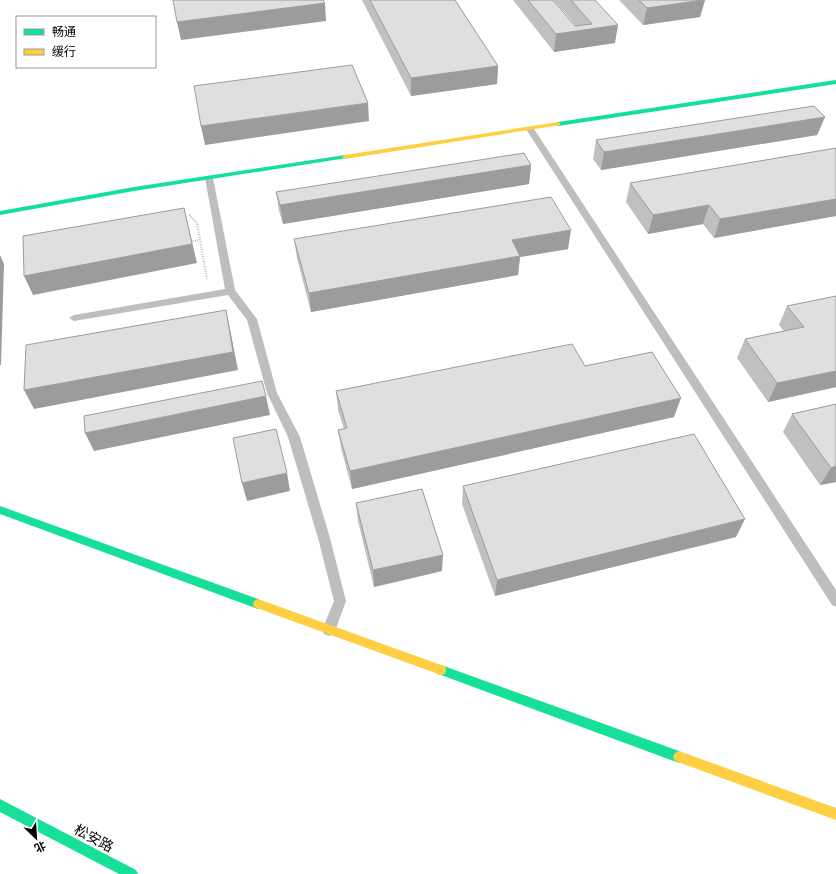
<svg xmlns="http://www.w3.org/2000/svg" width="836" height="874" viewBox="0 0 836 874" font-family="'Work Sans','Noto Sans SC',sans-serif">
  <rect width="100%" height="100%" fill="#fff"/>
  <g fill="none" stroke-linecap="round" stroke-linejoin="round">
    <g stroke="#b9b9b9" stroke-width="2" stroke-dasharray="1 1.5" stroke-linecap="butt">
      <path d="M189 215 197 223 207 279"/>
      <path d="M190 242 200 240"/>
    </g>
    <g fill="#bebebe" fill-rule="evenodd">
      <path d="M527 127H533L534 129 836 590V607L832 605 526 129Z"/>
      <path d="M206 176H209L213 178 235 290 257 319 277 393 300 437 330 538 346 601 334 634 329 636 324 634 322 630 334 601 318 538 288 437 267 393 247 320 228 295 74 321 69 318 74 315 225 289 205 178Z"/>
    </g>
    <g fill="#16e098" fill-rule="evenodd">
      <path d="M836 80V84L558 126 555 124 558 122Z"/>
      <path d="M345 155 348 157 347 158 134 191 0 215V211L134 187Z"/>
      <path d="M0 506 258 599 262 601 263 604 262 607 258 609 0 514Z"/>
      <path d="M441 665 679 751 683 753 685 757 683 761 679 763 441 675 437 674 436 670 437 666Z"/>
      <path d="M0 799 136 870 138 874H119L0 812Z"/>
    </g>
    <g fill="#ffcf43" fill-rule="evenodd">
      <path d="M558 122 560 123V125L345 159 342 157 345 155Z"/>
      <path d="M258 599 441 665 445 666 446 670 445 674 441 675 254 607 253 604 254 601Z"/>
      <path d="M679 751 836 808V820L675 761 673 757 675 753Z"/>
    </g>
  </g>
  <g fill="#c0c0c0">
    <path d="M362 0H455L498 66 497 84 411 96Z"/>
    <path d="M513 0H553L575 26H576L554 0H595L615 43 554 52Z"/>
    <path d="M619 0H705L700 17 643 25Z"/>
    <path d="M825 117 817 135 601 170 593 159 596 140Z"/>
    <path d="M836 148V216L714 238 703 224 648 234 626 202 630 183Z"/>
    <path d="M531 165 529 184 283 224 279 211 276 192Z"/>
    <path d="M294 239 568 249 520 257 518 275 311 312 297 258Z"/>
    <path d="M836 296V387L768 402 737 358 745 339 784 331 779 325 787 306Z"/>
    <path d="M585 366 674 417 352 489 341 448 338 430 344 429 338 410 336 391Z"/>
    <path d="M836 404V482L820 485 783 432 792 414Z"/>
    <path d="M463 486 736 537 495 596 462 504Z"/>
    <path d="M356 503 442 571 374 587 358 521Z"/>
  </g>
  <g fill="#9c9c9c">
    <path d="M705 0 700 17 643 25 647 8Z"/>
    <path d="M325 3 326 21 181 40 177 22Z"/>
    <path d="M618 25 615 43 554 52 556 34Z"/>
    <path d="M498 66 497 84 411 96V78Z"/>
    <path d="M368 103 369 121 205 145 201 126Z"/>
    <path d="M825 117 817 135 601 170 604 152Z"/>
    <path d="M531 165 529 184 283 224 280 205Z"/>
    <path d="M836 199V216L714 238 720 219Z"/>
    <path d="M709 205 703 224 648 234 653 215Z"/>
    <path d="M184 208 197 263 33 295 24 276Z"/>
    <path d="M571 230 568 249 520 257 518 275 311 312 309 293 512 240Z"/>
    <path d="M0 255 4 264 1 365H0Z"/>
    <path d="M226 310 230 329 238 370 34 409 24 390Z"/>
    <path d="M836 371V387L768 402 777 383Z"/>
    <path d="M266 396 270 415 94 451 85 433Z"/>
    <path d="M681 398 674 417 352 489 350 471Z"/>
    <path d="M836 466V482L820 485 831 468Z"/>
    <path d="M287 473 290 491 247 501 242 483Z"/>
    <path d="M745 519 736 537 495 596 497 580Z"/>
    <path d="M443 555 442 571 374 587 373 570Z"/>
  </g>
  <g fill="#dfdfdf" stroke="#9c9c9c">
    <path d="M173 0H323L325 3 177 22Z"/>
    <path d="M370 0H455L498 66 411 78Z"/>
    <path d="M528 0H553L575 26 592 24 571 0H595L618 25 556 34Z"/>
    <path d="M639 0H703L647 8Z"/>
    <path d="M352 65 368 103 201 126 194 86Z"/>
    <path d="M814 106 825 117 604 152 596 140Z"/>
    <path d="M836 148V199L720 219 709 205 653 215 630 183Z"/>
    <path d="M524 153 531 165 280 205 276 192Z"/>
    <path d="M551 197 571 230 512 240 520 256 309 293 294 239Z"/>
    <path d="M184 208 192 244 24 276 23 236Z"/>
    <path d="M836 296V371L777 383 745 339 804 327 787 306Z"/>
    <path d="M226 310 233 352 24 390 26 345Z"/>
    <path d="M572 344 585 366 652 352 681 398 350 471 338 430 347 428 336 391Z"/>
    <path d="M262 381 266 396 85 433 84 416Z"/>
    <path d="M836 404V466L831 468 792 414Z"/>
    <path d="M276 429 287 473 242 483 233 438Z"/>
    <path d="M694 434 745 519 497 580 463 486Z"/>
    <path d="M422 489 443 555 373 570 356 503Z"/>
  </g>
  <g text-anchor="middle" dominant-baseline="central" stroke-width="3" stroke-linejoin="round" paint-order="stroke">
    <g font-size="14" fill="#000" stroke="#fff">
      <text transform="translate(94 838) rotate(28)">松安路</text>
    </g>
  </g>
  <rect x="16" y="16" width="140" height="52" fill="#ffffff" stroke="#999999"/>
  <rect x="24" y="29" width="20" height="6" fill="#16e098" stroke="#999999"/>
  <text x="52" y="36" font-size="12" fill="#000000">畅通</text>
  <rect x="24" y="49" width="20" height="6" fill="#ffcf43" stroke="#999999"/>
  <text x="52" y="56" font-size="12" fill="#000000">缓行</text>
  <g transform="translate(36 838) rotate(155)" stroke="#ffffff" stroke-width="3" paint-order="stroke">
  <path d="M0-3L7 15L0 10L-7 15Z" fill="#000000"/>
  <text y="-6" font-size="11" font-weight="bold" text-anchor="middle" fill="#000000">北</text>
  </g>
</svg>
